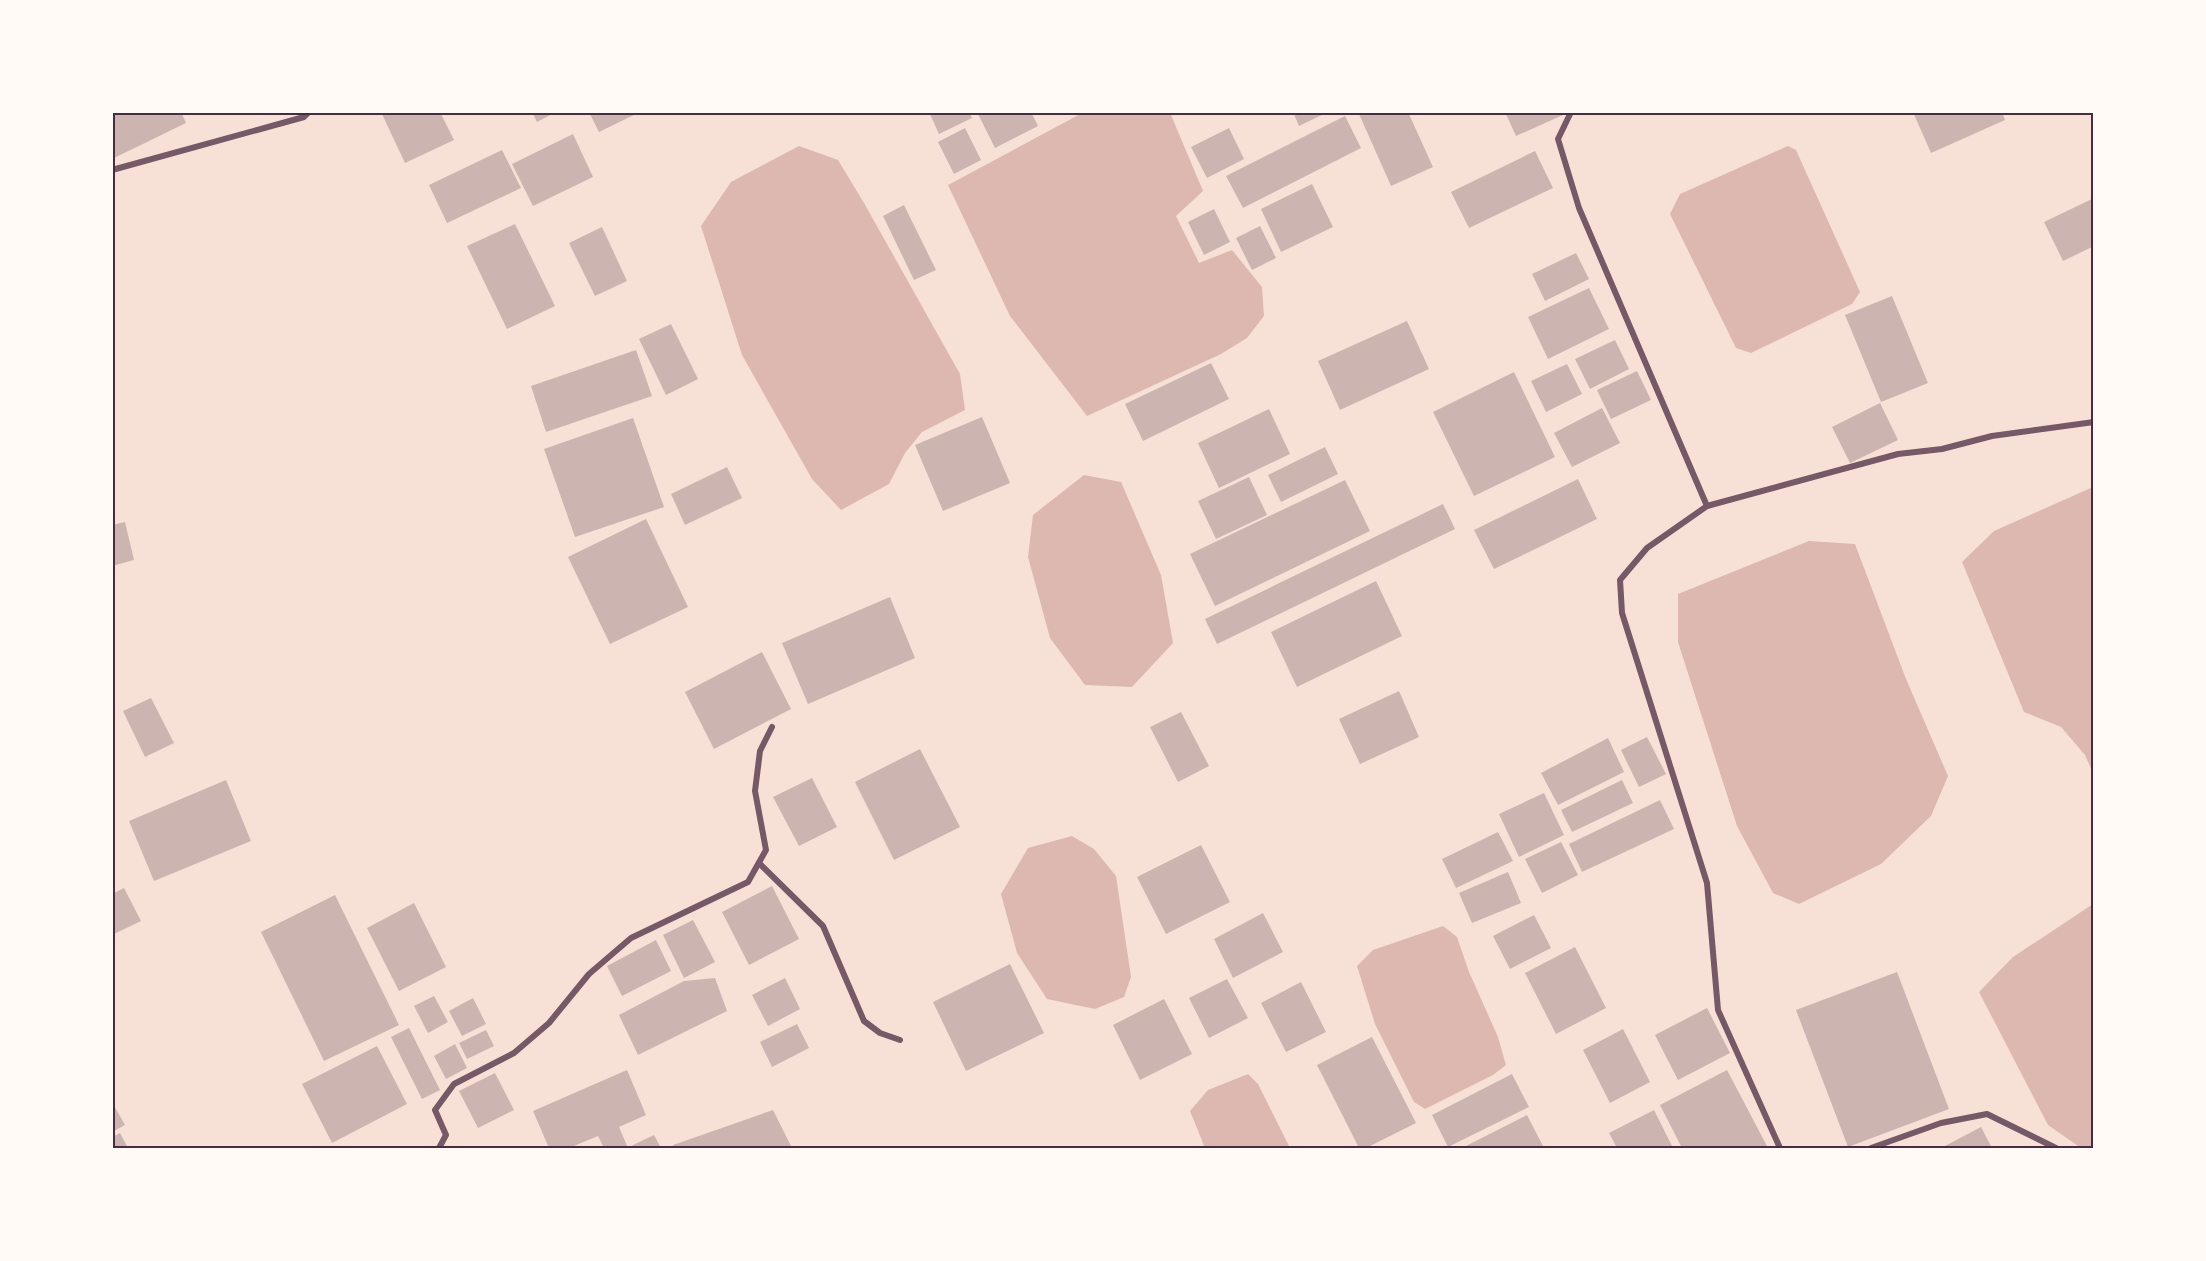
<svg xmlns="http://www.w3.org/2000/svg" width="2206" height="1261" viewBox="0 0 2206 1261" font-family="'DejaVu Sans',sans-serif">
  <rect width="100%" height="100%" fill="#f7e1d7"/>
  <g fill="#dcb8b0">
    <path d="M1082 113 1168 112 1171 115 1203 191 1176 216 1199 263 1232 250 1262 287 1264 316 1247 338 1221 354 1087 416 1010 316 948 185Z"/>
    <path d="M799 146 838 160 864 203 960 374 965 410 922 432 905 453 889 484 841 510 812 479 742 355 701 226 731 182Z"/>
    <path d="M1788 146 1796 150 1860 292 1852 304 1751 353 1736 348 1670 214 1680 194Z"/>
    <path d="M1084 475 1121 482 1161 575 1173 643 1132 687 1085 685 1050 638 1028 557 1033 515Z"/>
    <path d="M2093 487V773L2085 755 2061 727 2024 712 1962 562 1994 531Z"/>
    <path d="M1809 541 1855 544 1906 679 1948 776 1931 816 1881 864 1799 904 1773 893 1737 826 1678 642V594Z"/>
    <path d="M1072 836 1094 849 1116 876 1131 977 1124 997 1095 1009 1047 999 1017 953 1001 894 1028 848Z"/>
    <path d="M2093 904V1148H2081L2048 1125 1979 992 2013 957Z"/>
    <path d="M1443 926 1457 937 1469 972 1498 1037 1506 1065 1493 1075 1425 1109 1414 1102 1375 1024 1357 966 1373 950Z"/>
    <path d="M1248 1074 1258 1084 1290 1148H1205L1190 1111 1208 1090Z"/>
  </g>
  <g fill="#ccb4b1">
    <path d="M112 112H181L186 123 112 159Z"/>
    <path d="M381 112H440L454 140 405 163Z"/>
    <path d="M532 112H556L537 122Z"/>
    <path d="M589 112H640L599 132Z"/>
    <path d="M929 112H969L972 118 939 134Z"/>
    <path d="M977 112H1031L1038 126 995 148Z"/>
    <path d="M1293 112H1328L1299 126Z"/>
    <path d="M1363 112H1408L1433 167 1391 186 1359 114Z"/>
    <path d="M1505 112H1562L1563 115 1516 136Z"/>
    <path d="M1913 112H2002L2005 120 1931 153Z"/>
    <path d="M1345 116 1361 148 1243 208 1226 176Z"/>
    <path d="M965 128 981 160 954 174 938 142Z"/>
    <path d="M1229 128 1244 159 1207 178 1191 147Z"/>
    <path d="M573 134 593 177 533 206 512 164Z"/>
    <path d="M502 150 521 188 447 223 429 185Z"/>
    <path d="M1535 151 1553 188 1469 228 1451 192Z"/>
    <path d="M1312 184 1333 227 1281 252 1261 209Z"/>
    <path d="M2094 198V246L2063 261 2044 222Z"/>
    <path d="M904 205 936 270 914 280 883 216Z"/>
    <path d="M1214 209 1230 242 1204 255 1188 222Z"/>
    <path d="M515 224 555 306 507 329 467 246Z"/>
    <path d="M1260 226 1276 258 1252 270 1236 238Z"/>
    <path d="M602 227 627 281 595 296 569 243Z"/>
    <path d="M1576 253 1589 279 1545 301 1532 274Z"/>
    <path d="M1589 288 1609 329 1548 359 1528 317Z"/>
    <path d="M1892 296 1928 383 1881 402 1845 315Z"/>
    <path d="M1407 321 1429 369 1340 410 1318 361Z"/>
    <path d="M671 324 698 379 666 395 639 339Z"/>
    <path d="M1615 340 1629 369 1590 389 1575 359Z"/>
    <path d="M636 350 652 396 546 432 531 386Z"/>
    <path d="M1211 363 1229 399 1143 441 1125 404Z"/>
    <path d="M1567 364 1582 394 1546 412 1531 381Z"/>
    <path d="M1637 371 1651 400 1611 419 1597 390Z"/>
    <path d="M1514 372 1555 457 1474 496 1433 412Z"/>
    <path d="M1880 403 1898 440 1850 463 1832 427Z"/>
    <path d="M1602 408 1620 443 1572 467 1554 433Z"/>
    <path d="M1269 409 1290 454 1219 488 1198 443Z"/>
    <path d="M982 417 1010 483 943 511 915 445Z"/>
    <path d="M633 418 664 507 575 537 544 449Z"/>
    <path d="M1325 447 1338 474 1281 502 1268 475Z"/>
    <path d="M727 467 742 498 685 525 671 494Z"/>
    <path d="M1249 477 1267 515 1216 539 1198 501Z"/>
    <path d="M1578 479 1597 519 1494 569 1474 530Z"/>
    <path d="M1345 480 1370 531 1215 606 1190 554Z"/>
    <path d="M1443 504 1455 529 1217 644 1205 619Z"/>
    <path d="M646 519 688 607 610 644 568 557Z"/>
    <path d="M125 522 134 560 112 566V525Z"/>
    <path d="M1376 581 1402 636 1297 687 1271 632Z"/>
    <path d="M890 597 915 658 808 704 782 643Z"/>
    <path d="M762 652 791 709 714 749 685 692Z"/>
    <path d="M1399 691 1419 737 1360 764 1339 719Z"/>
    <path d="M151 698 174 743 145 757 123 711Z"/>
    <path d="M1181 712 1209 766 1178 782 1150 727Z"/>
    <path d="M1647 737 1666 774 1639 787 1621 750Z"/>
    <path d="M1608 738 1624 772 1558 805 1541 773Z"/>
    <path d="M920 749 960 827 894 860 855 782Z"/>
    <path d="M812 778 837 827 799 846 773 797Z"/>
    <path d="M226 780 251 841 154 881 129 821Z"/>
    <path d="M1622 780 1633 803 1572 832 1561 810Z"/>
    <path d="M1544 793 1564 835 1519 857 1499 814Z"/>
    <path d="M1660 800 1674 829 1582 872 1569 844Z"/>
    <path d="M1498 832 1513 861 1456 888 1442 859Z"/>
    <path d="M1561 842 1578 875 1542 893 1525 859Z"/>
    <path d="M1201 845 1230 902 1166 934 1137 877Z"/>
    <path d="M1508 872 1521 903 1472 923 1459 893Z"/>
    <path d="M772 886 799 939 749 965 722 912Z"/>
    <path d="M124 888 141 921 112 935V894Z"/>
    <path d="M335 895 399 1025 324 1061 261 932Z"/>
    <path d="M414 903 446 967 399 991 367 928Z"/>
    <path d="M1263 913 1283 952 1233 978 1214 939Z"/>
    <path d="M1534 915 1551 948 1510 969 1493 936Z"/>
    <path d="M693 920 715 962 684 978 663 935Z"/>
    <path d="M656 940 671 971 622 996 607 966Z"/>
    <path d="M1575 947 1606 1008 1556 1034 1525 973Z"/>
    <path d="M1010 964 1044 1033 966 1071 933 1002Z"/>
    <path d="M1897 972 1949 1109 1848 1147 1796 1010Z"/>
    <path d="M715 978 727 1011 638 1055 619 1015 684 981Z"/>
    <path d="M785 978 800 1009 768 1026 752 995Z"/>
    <path d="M1227 979 1248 1018 1209 1038 1189 998Z"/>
    <path d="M1301 982 1326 1032 1286 1052 1261 1003Z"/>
    <path d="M434 996 448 1022 428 1033 414 1006Z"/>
    <path d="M473 998 486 1024 462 1036 449 1011Z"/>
    <path d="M1164 999 1192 1054 1140 1080 1113 1025Z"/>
    <path d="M1707 1008 1730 1053 1678 1080 1655 1035Z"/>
    <path d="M797 1024 809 1048 772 1067 760 1042Z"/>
    <path d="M409 1028 440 1090 422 1099 391 1037Z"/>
    <path d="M1623 1029 1650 1082 1610 1103 1583 1050Z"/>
    <path d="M486 1030 494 1046 467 1059 459 1043Z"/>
    <path d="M1372 1037 1416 1123 1366 1148H1359L1317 1065Z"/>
    <path d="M455 1044 467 1068 446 1079 434 1056Z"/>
    <path d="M377 1046 407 1104 332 1143 302 1084Z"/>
    <path d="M627 1070 646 1115 619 1127 628 1148H604L598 1136 569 1148H549L533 1111Z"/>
    <path d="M1727 1070 1768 1148H1682L1660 1105Z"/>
    <path d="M495 1073 514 1110 478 1128 459 1091Z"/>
    <path d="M1512 1074 1529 1107 1448 1147 1432 1115Z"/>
    <path d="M112 1102 125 1125 112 1132Z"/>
    <path d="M773 1110 792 1148H674L673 1145Z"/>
    <path d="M1654 1110 1673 1148H1617L1609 1133Z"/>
    <path d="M1527 1115 1544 1148H1462Z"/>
    <path d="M1981 1127 1992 1148H1944L1943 1147Z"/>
    <path d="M120 1133 128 1148H112V1137Z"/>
    <path d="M654 1135 661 1148H630L629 1147Z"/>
  </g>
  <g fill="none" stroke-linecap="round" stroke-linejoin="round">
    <g stroke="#755966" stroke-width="6">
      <path d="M1571 112 1558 139 1579 208 1707 506"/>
      <path d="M112 170 304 117 309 112"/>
      <path d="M759 863 823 926 864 1021 880 1033 900 1040"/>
      <path d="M439 1148 446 1135 435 1110 454 1084 514 1053 549 1023 589 974 631 938 748 882 766 850 755 791 760 751 772 727"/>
      <path d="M1780 1148 1718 1010 1707 883 1622 613 1620 580 1647 548 1707 506 1898 454 1942 449 1992 436 2094 422"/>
      <path d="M1871 1148 1941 1123 1987 1114 2056 1148"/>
    </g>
  </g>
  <rect width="2206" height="1261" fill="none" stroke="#fffaf5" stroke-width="228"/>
  <rect x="114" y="114" width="1978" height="1033" fill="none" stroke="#4a2c40" stroke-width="2"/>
</svg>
